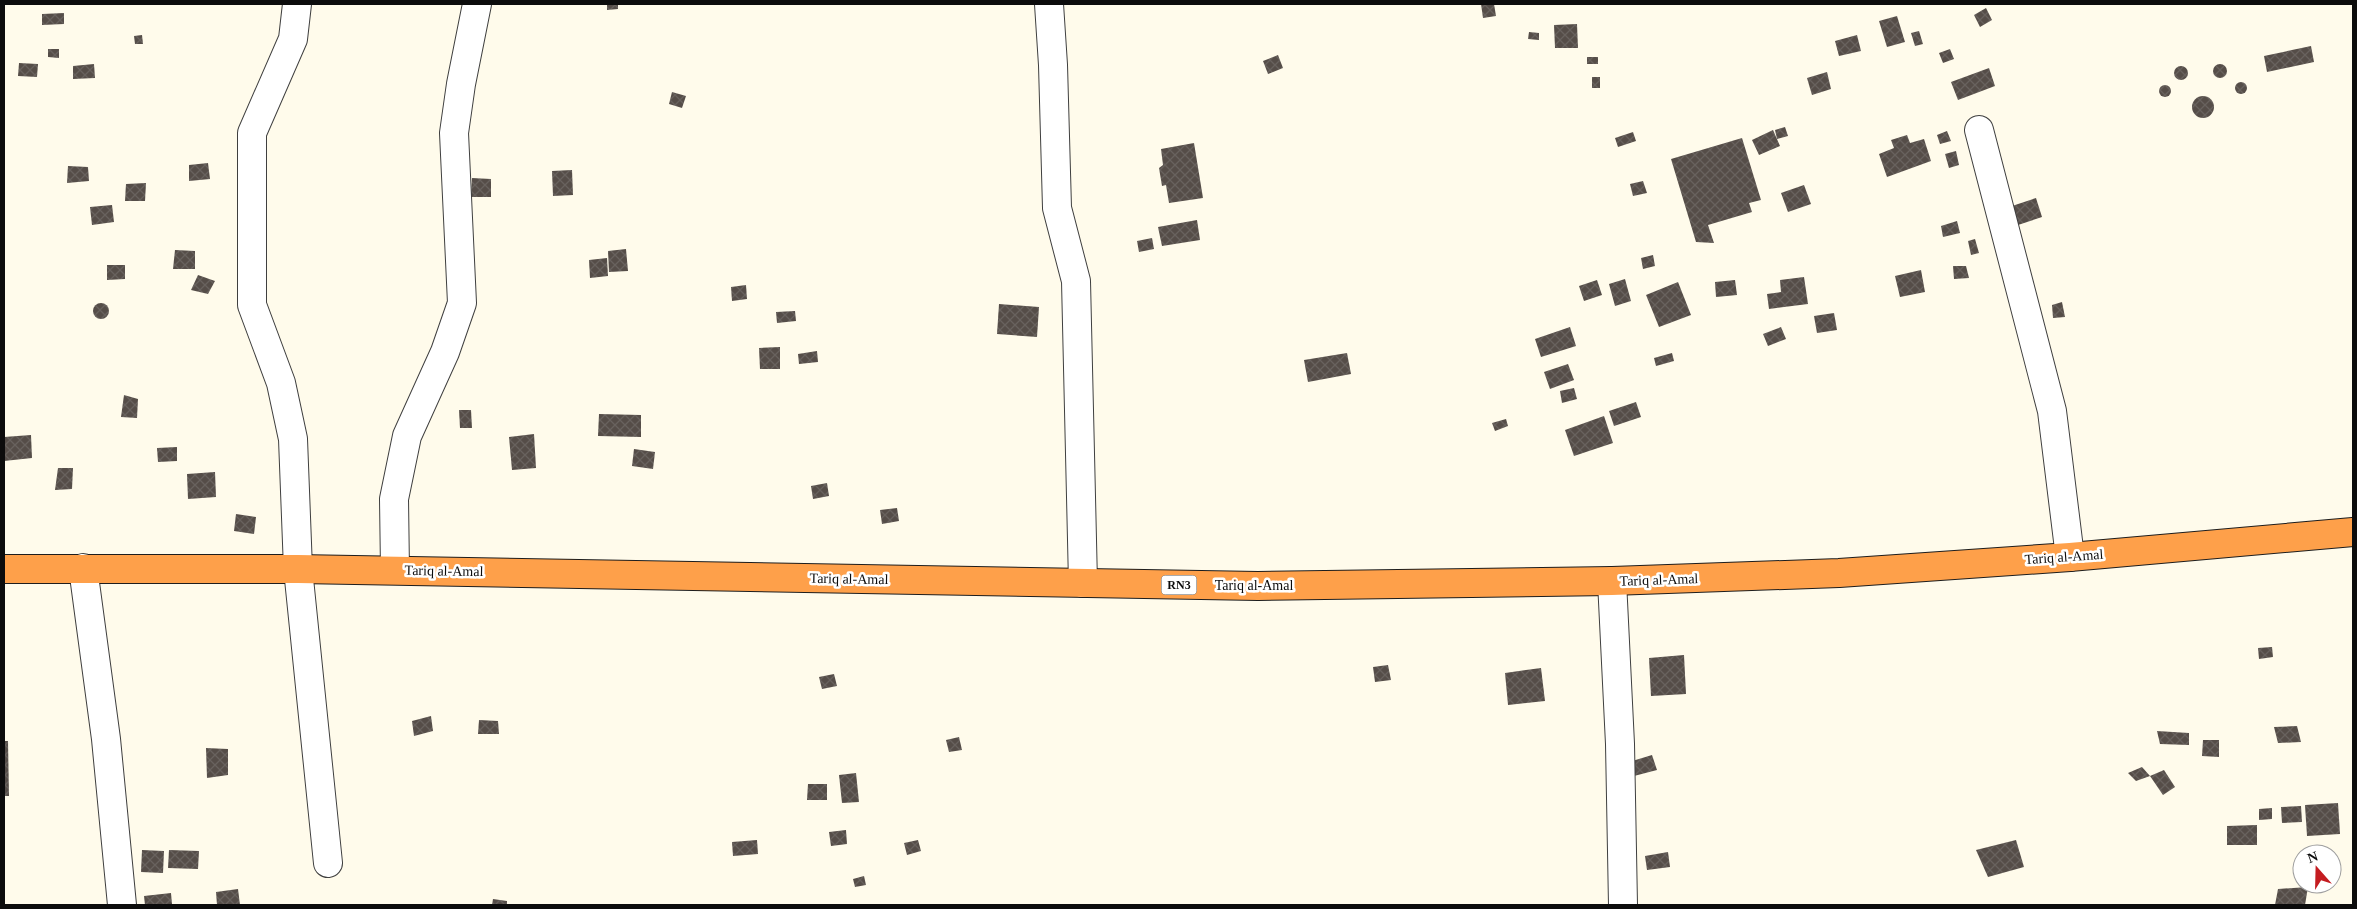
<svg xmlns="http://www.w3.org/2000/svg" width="2357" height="909" viewBox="0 0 2357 909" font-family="Georgia,serif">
  <defs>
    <pattern id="building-cross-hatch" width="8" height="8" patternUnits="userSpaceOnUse" patternTransform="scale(1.25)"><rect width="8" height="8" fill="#554d48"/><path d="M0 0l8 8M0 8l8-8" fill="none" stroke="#68625e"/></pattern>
  </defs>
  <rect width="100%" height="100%" fill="#fffbeb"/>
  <g fill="url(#building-cross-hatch)">
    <path d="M607 4H618V9L607 10Z"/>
    <path d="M1481 4H1494L1496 16 1483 18Z"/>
    <path d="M1986 8 1992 20 1980 27 1974 15Z"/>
    <path d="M64 13V24L42 25V14Z"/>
    <path d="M1897 16 1905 42 1887 47 1879 21Z"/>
    <path d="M1577 24 1578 48H1555L1554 25Z"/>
    <path d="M1919 31 1923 44 1915 46 1911 33Z"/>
    <path d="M1529 32 1539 33V40L1528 39Z"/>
    <path d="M142 35 143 44H135L134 36Z"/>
    <path d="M1857 35 1861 51 1839 56 1835 41Z"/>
    <path d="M2311 46 2314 62 2267 72 2264 56Z"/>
    <path d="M48 49H59V58L48 57Z"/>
    <path d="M1950 49 1954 59 1943 63 1939 53Z"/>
    <path d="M1278 55 1283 68 1268 74 1263 61Z"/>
    <rect x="1587" y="57" width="11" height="7"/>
    <path d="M19 63 38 64 37 77 18 76Z"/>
    <path d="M94 64 95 78 73 79V66Z"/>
    <circle cx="2220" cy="71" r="7"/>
    <circle cx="2181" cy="73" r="7"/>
    <path d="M1989 68 1995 86 1958 100 1951 82Z"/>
    <path d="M1827 72 1831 89 1812 95 1807 78Z"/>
    <rect x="1592" y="77" width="8" height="11"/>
    <circle cx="2241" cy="88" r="6"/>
    <circle cx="2165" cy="91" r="6"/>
    <path d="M672 92 686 96 682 108 669 104Z"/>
    <circle cx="2203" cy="107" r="11"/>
    <path d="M1785 127 1788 136 1777 139 1775 130Z"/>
    <path d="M1773 130 1780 146 1759 155 1752 140Z"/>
    <path d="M1947 131 1951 141 1940 144 1937 135Z"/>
    <path d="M1633 132 1636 141 1618 147 1615 138Z"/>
    <path d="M1907 135 1910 143 1924 139 1931 161 1887 177 1879 154 1894 148 1891 140Z"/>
    <path d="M1742 138 1761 200 1749 203 1752 212 1708 225 1714 243 1696 242 1671 159Z"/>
    <path d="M1194 143 1203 198 1169 203 1166 185 1162 186 1159 168 1163 165 1161 149Z"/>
    <path d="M1956 151 1959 165 1949 168 1945 154Z"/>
    <path d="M208 163 210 179 189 181V165Z"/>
    <path d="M68 166 88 167 89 181 67 183Z"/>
    <path d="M572 170 573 195 553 196 552 171Z"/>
    <path d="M472 178 491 179V197H471Z"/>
    <path d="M1643 181 1647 193 1633 196 1630 184Z"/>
    <path d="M146 183 145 201H125L126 184Z"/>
    <path d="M1804 185 1811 204 1788 212 1781 193Z"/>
    <path d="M2036 198 2042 217 2018 225 2012 206Z"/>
    <path d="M112 205 114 222 92 225 90 207Z"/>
    <path d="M1197 220 1200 240 1162 246 1158 227Z"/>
    <path d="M1957 221 1960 233 1943 237 1941 226Z"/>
    <path d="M1152 238 1154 249 1139 252 1137 241Z"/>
    <path d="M1975 239 1979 253 1971 255 1968 241Z"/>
    <path d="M626 249 628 271 609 272 608 251Z"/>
    <path d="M175 250 195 251V269H173Z"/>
    <path d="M1653 255 1655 266 1643 269 1641 258Z"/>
    <path d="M607 258 608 276 590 278 589 260Z"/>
    <path d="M107 265H125V279L107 280Z"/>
    <path d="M1953 266H1966L1969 278 1954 279Z"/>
    <path d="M1921 270 1925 292 1900 297 1895 276Z"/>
    <path d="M198 275 215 281 208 294 191 290Z"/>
    <path d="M1804 277 1808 304 1769 309 1767 294 1781 292 1780 280Z"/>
    <path d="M1625 279 1631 301 1615 306 1609 284Z"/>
    <path d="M1597 280 1602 295 1584 301 1579 286Z"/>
    <path d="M1735 280 1737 295 1716 297 1715 282Z"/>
    <path d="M1678 282 1691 315 1659 327 1646 295Z"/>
    <path d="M746 285 747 299 732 301 731 287Z"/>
    <path d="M2062 302 2065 317 2053 318 2052 305Z"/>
    <circle cx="101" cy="311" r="8"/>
    <path d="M999 304 1039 307 1037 337 997 334Z"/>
    <path d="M795 311 796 321 777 323 776 312Z"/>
    <path d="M1834 313 1837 330 1817 333 1814 316Z"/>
    <path d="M1570 327 1576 346 1541 357 1535 339Z"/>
    <path d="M1781 327 1786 339 1768 346 1763 334Z"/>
    <path d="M780 347V369H760L759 348Z"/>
    <path d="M817 351 818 362 799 364 798 354Z"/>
    <path d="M1347 353 1351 374 1308 382 1304 360Z"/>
    <path d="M1672 353 1674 361 1656 366 1654 358Z"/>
    <path d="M1568 364 1574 380 1550 389 1544 372Z"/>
    <path d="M1574 388 1577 399 1562 403 1560 391Z"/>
    <path d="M124 395 138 399 137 418 121 417Z"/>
    <path d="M1636 402 1641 417 1614 426 1609 411Z"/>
    <path d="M459 410H471L472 428H460Z"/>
    <path d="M599 414 641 415V437L598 436Z"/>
    <path d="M1604 416 1613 443 1574 456 1565 430Z"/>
    <path d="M1506 419 1508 426 1495 431 1492 423Z"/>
    <path d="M534 434 536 468 512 470 509 437Z"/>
    <path d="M31 435 32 458 4 461V437Z"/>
    <path d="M177 447V461L158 462 157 448Z"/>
    <path d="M634 449 655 452 653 469 632 466Z"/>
    <path d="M58 468H73L72 489 55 490Z"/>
    <path d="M215 472 216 497 188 499 187 474Z"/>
    <path d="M827 483 829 496 813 499 811 486Z"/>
    <path d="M897 508 899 521 882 524 880 510Z"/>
    <path d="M236 514 256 517 254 534 234 531Z"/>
    <path d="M2272 647 2273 657 2259 659 2258 648Z"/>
    <path d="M1684 655 1686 694 1651 696 1649 658Z"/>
    <path d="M1388 665 1391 680 1375 682 1373 667Z"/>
    <path d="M1541 668 1545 701 1508 705 1505 673Z"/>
    <path d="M834 674 837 686 822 689 819 677Z"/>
    <path d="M431 716 433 731 414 736 412 721Z"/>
    <path d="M479 720 498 721 499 734H478Z"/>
    <path d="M2297 726 2301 742 2278 743 2274 727Z"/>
    <path d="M2157 731 2189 733V745L2160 744Z"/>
    <path d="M959 737 962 750 949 752 946 740Z"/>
    <path d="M2203 740H2219V757L2202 756Z"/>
    <path d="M4 741H8L9 796H4Z"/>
    <path d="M206 748 228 749V775L207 778Z"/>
    <path d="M1652 755 1657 770 1634 776 1629 762Z"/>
    <path d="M2142 767 2150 776 2136 781 2128 773Z"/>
    <path d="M2164 770 2175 787 2163 795 2150 776Z"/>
    <path d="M856 773 859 802 842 803 839 775Z"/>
    <path d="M808 784H827V800H807Z"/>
    <path d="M2338 803 2340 834 2307 836 2305 805Z"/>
    <path d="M2301 806 2302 822 2282 823 2281 807Z"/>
    <path d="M2272 808V819L2259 820V809Z"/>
    <path d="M2257 825V845H2227V826Z"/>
    <path d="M846 830 847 844 831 846 829 832Z"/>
    <path d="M757 840 758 854 733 856 732 842Z"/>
    <path d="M918 840 921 851 907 855 904 843Z"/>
    <path d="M2016 840 2024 867 1988 877 1976 850Z"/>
    <path d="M142 850 164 851 163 873 141 872Z"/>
    <path d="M169 850 199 851 198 869 168 868Z"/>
    <path d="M1668 852 1670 867 1647 870 1645 856Z"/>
    <path d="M864 876 866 885 855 887 853 879Z"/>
    <path d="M2308 887 2305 905H2275L2278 889Z"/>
    <path d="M238 889 240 905H217L216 892Z"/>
    <path d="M171 893 172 904 145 905 144 896Z"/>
    <path d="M493 899 507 901V905H492Z"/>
  </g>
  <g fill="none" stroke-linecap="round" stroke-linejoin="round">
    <g stroke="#3f3f3f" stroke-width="30">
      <g id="minor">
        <path d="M297 4 293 39 252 133V305L281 383 293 439 298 569 328 863"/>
        <path d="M1049 4 1053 65 1057 208 1076 281 1083 583"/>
        <path d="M1979 130 2052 411 2070 557"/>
        <path d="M83 568 106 739 122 905"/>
        <path d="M395 570 394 499 407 436 445 352 462 303 454 133 461 84 477 4"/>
        <path d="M1612 581 1620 744 1623 905"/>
      </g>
    </g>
    <g stroke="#1d1d1d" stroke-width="30">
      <path id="highway" d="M4 569H298L1258 586 1612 581 1839 573 2070 557 2353 532"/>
    </g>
    <use href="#minor" stroke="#fff" stroke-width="28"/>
    <use href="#highway" stroke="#fea04a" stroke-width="28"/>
  </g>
  <g text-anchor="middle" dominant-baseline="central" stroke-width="5" stroke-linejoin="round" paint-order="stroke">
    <rect fill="#fff" stroke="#555" stroke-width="1" x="1161.5" y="575.5" width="35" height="19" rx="4"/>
    <g font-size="12" font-weight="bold" fill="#0c0c0c">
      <text x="1179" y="585">RN3</text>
    </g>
    <g font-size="14" fill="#0c0c0c" stroke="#fff">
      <text transform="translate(2064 557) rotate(-4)">Tariq al-Amal</text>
      <text transform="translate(444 571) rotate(1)">Tariq al-Amal</text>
      <text transform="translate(849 579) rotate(1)">Tariq al-Amal</text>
      <text transform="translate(1659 580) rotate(-2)">Tariq al-Amal</text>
      <text x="1254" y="585">Tariq al-Amal</text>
    </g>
  </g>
  <rect width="2357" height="909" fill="none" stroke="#0c0c0c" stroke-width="10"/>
  <g transform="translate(2317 869) rotate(340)"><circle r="24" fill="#ffffff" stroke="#9e9e9e"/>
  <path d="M0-4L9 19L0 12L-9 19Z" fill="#c41c20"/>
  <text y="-8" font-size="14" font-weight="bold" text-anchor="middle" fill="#0c0c0c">N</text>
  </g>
</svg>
